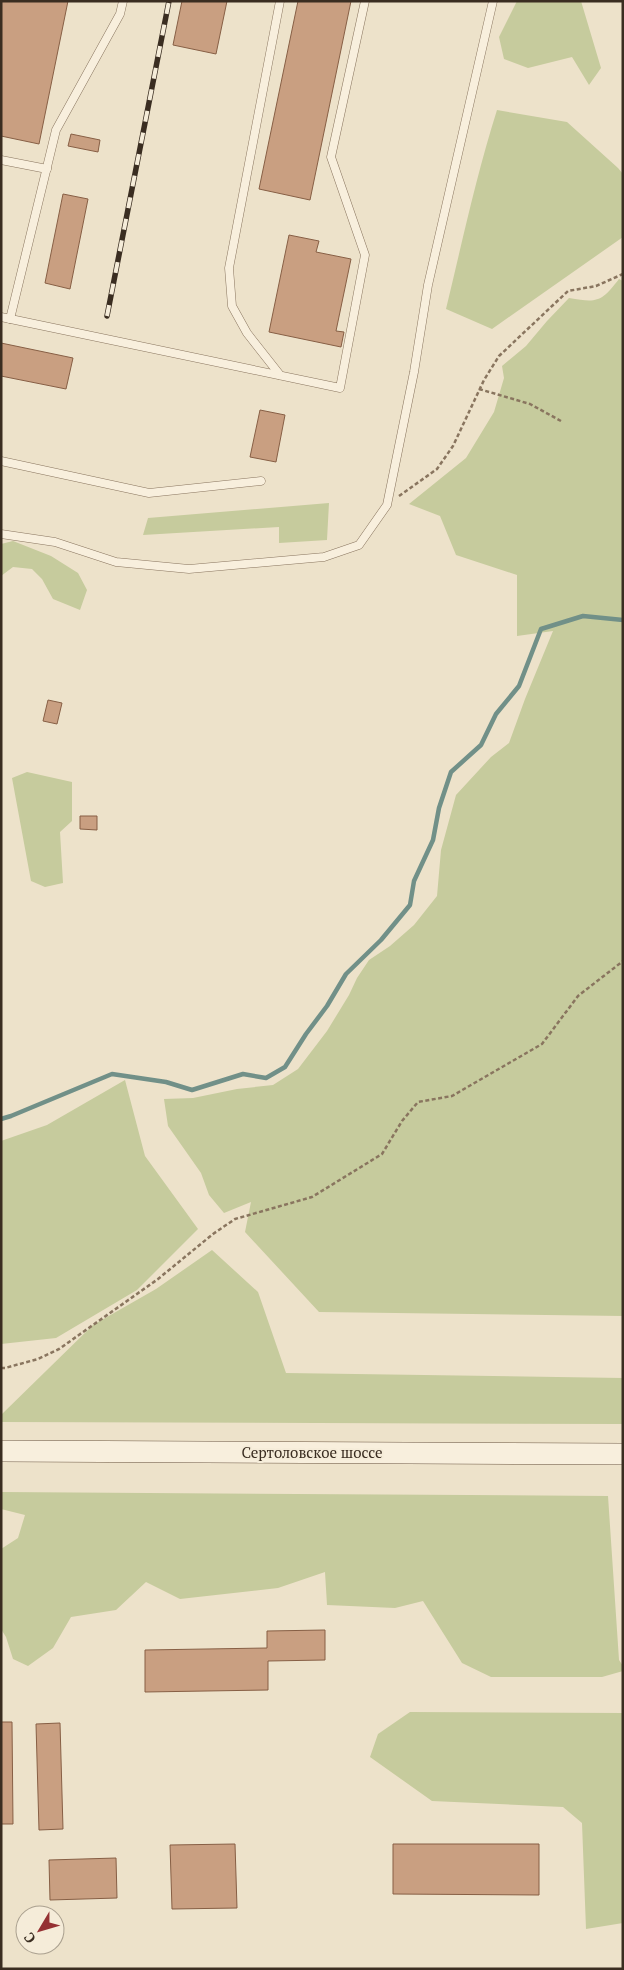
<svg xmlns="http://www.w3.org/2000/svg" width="624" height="1970" viewBox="0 0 624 1970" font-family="'PT Serif',serif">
  <rect width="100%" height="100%" fill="#ede2ca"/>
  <g fill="#c6cb9d">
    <path d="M517 1H581L601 68 589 85 572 57 528 68 504 59 499 37Z"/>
    <path d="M497 110 567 122 618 168 623 174V237L492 329 446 309C462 243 476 176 497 110Z"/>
    <path d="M619 279 623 281V1316L319 1312 245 1232 251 1202 224 1213 209 1195 201 1173 168 1126 164 1099 193 1098 237 1089 273 1085 298 1069 327 1031 349 995 357 978 369 960 390 946 414 925 437 896 441 850 456 795 491 757 509 743 525 699 553 631 517 636V575L456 555 440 516 409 504 466 458 494 412 504 378 502 366 526 346 547 321 569 298C598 303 601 302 619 279Z"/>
    <path d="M329 503 327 540 279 543V527L143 535 148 518Z"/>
    <path d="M13 541 51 556 78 573 87 590 80 610 53 599 42 579 32 569 13 567 1 576V544Z"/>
    <path d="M27 772 72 782V821L60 832 63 883 45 887 31 881 12 778Z"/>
    <path d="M125 1080 145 1156 198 1229 137 1290 56 1338 1 1344V1141L47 1125Z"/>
    <path d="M212 1250 258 1292 286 1373 623 1378V1424L1 1422V1415L93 1325 156 1289Z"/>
    <path d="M1 1492 608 1496 619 1660 623 1666V1671L602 1677H491L462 1663 423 1601 395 1608 327 1605 325 1572 278 1588 180 1599 146 1582 116 1610 71 1617 53 1648 28 1666 13 1659 6 1637 1 1629V1549L18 1538 25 1515 1 1509Z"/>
    <path d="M410 1712 623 1713V1923L586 1929 582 1823 563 1807 432 1801 370 1757 378 1734Z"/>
  </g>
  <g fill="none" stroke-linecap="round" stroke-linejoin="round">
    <path stroke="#719088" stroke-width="4.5" d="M1 1119 11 1116 112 1074 166 1082 192 1090 243 1074 266 1078 285 1067 306 1034 327 1006 346 974 381 940 410 905 414 881 433 840 439 808 451 772 481 745 496 714 519 686 541 629 583 616 623 620"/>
  </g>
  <g fill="#c99f81" stroke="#875f45">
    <path d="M1 1H68L39 144 1 136Z"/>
    <path d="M182 1H227L216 54 173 45Z"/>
    <path d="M298 1H351L310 200 259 189Z"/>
    <path d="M71 134 100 140 98 152 68 146Z"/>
    <path d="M63 194 88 199 70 289 45 283Z"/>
    <path d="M289 235 319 241 316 252 351 259 336 331 344 332 341 347 269 332Z"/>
    <path d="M1 343 73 358 66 389 1 376Z"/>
    <path d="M260 410 285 415 276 462 250 457Z"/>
    <path d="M48 700 62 703 57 724 43 721Z"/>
    <path d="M80 816H97V830L80 829Z"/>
    <path d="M325 1630V1660L268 1661V1690L145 1692V1650L267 1648V1631Z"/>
    <path d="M1 1722H12L13 1824H1Z"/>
    <path d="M60 1723 63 1829 39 1830 36 1724Z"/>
    <path d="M235 1844 237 1908 172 1909 170 1845Z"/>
    <path d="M393 1844H539V1895L393 1894Z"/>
    <path d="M116 1858 117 1898 50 1900 49 1860Z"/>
  </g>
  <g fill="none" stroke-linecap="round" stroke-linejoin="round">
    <g stroke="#89755f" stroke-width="9">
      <g id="service">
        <path d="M1 160 47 169"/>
        <path d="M1 317 340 388 365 255 331 157 365 1"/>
        <path d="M10 319 56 130 120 14 123 1"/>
        <path d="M280 375 247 333 232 306 229 268 280 1"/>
        <path d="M1 461 149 493 261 481"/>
        <path d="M1 534 55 542 116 562 189 569 324 557 359 545 387 505 414 372 428 285 493 1"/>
      </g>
    </g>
    <g stroke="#6b5642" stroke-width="22">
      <path id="secondary" d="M1 1451 623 1454"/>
    </g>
    <g stroke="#89755f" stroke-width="2.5" stroke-dasharray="4 2.5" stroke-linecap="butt">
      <path d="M479 389 530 404 561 421"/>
      <path d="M399 496 437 469 453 446 484 380 499 356 568 291 596 286 623 274"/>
      <path d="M1 1368H5L38 1359 59 1349 158 1279 213 1234 235 1219 312 1197 382 1154 402 1121 418 1102 452 1096 542 1044 578 996 623 961"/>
    </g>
    <use href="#service" stroke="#f8efdd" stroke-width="8"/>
    <use href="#secondary" stroke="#f8efdd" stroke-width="21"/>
    <g stroke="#3a2d21" stroke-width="5.5">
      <path id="rail" d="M107 316 169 1"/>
    </g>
    <use href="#rail" stroke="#f5ecd9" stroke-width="4" stroke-dasharray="11" stroke-linecap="butt"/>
  </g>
  <g text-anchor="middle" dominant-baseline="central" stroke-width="4" stroke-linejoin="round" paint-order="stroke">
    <g font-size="15" fill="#3a2d21" stroke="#f5ecd9">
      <text x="312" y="1452">Сертоловское шоссе</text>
    </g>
  </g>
  <rect width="624" height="1970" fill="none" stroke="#3a2d21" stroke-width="5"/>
  <g transform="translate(40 1930) rotate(232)"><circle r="24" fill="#f5ecd9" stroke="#aaa08f"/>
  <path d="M0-4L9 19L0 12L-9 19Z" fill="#953133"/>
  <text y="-8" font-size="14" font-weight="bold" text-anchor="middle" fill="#3a2d21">С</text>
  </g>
</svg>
